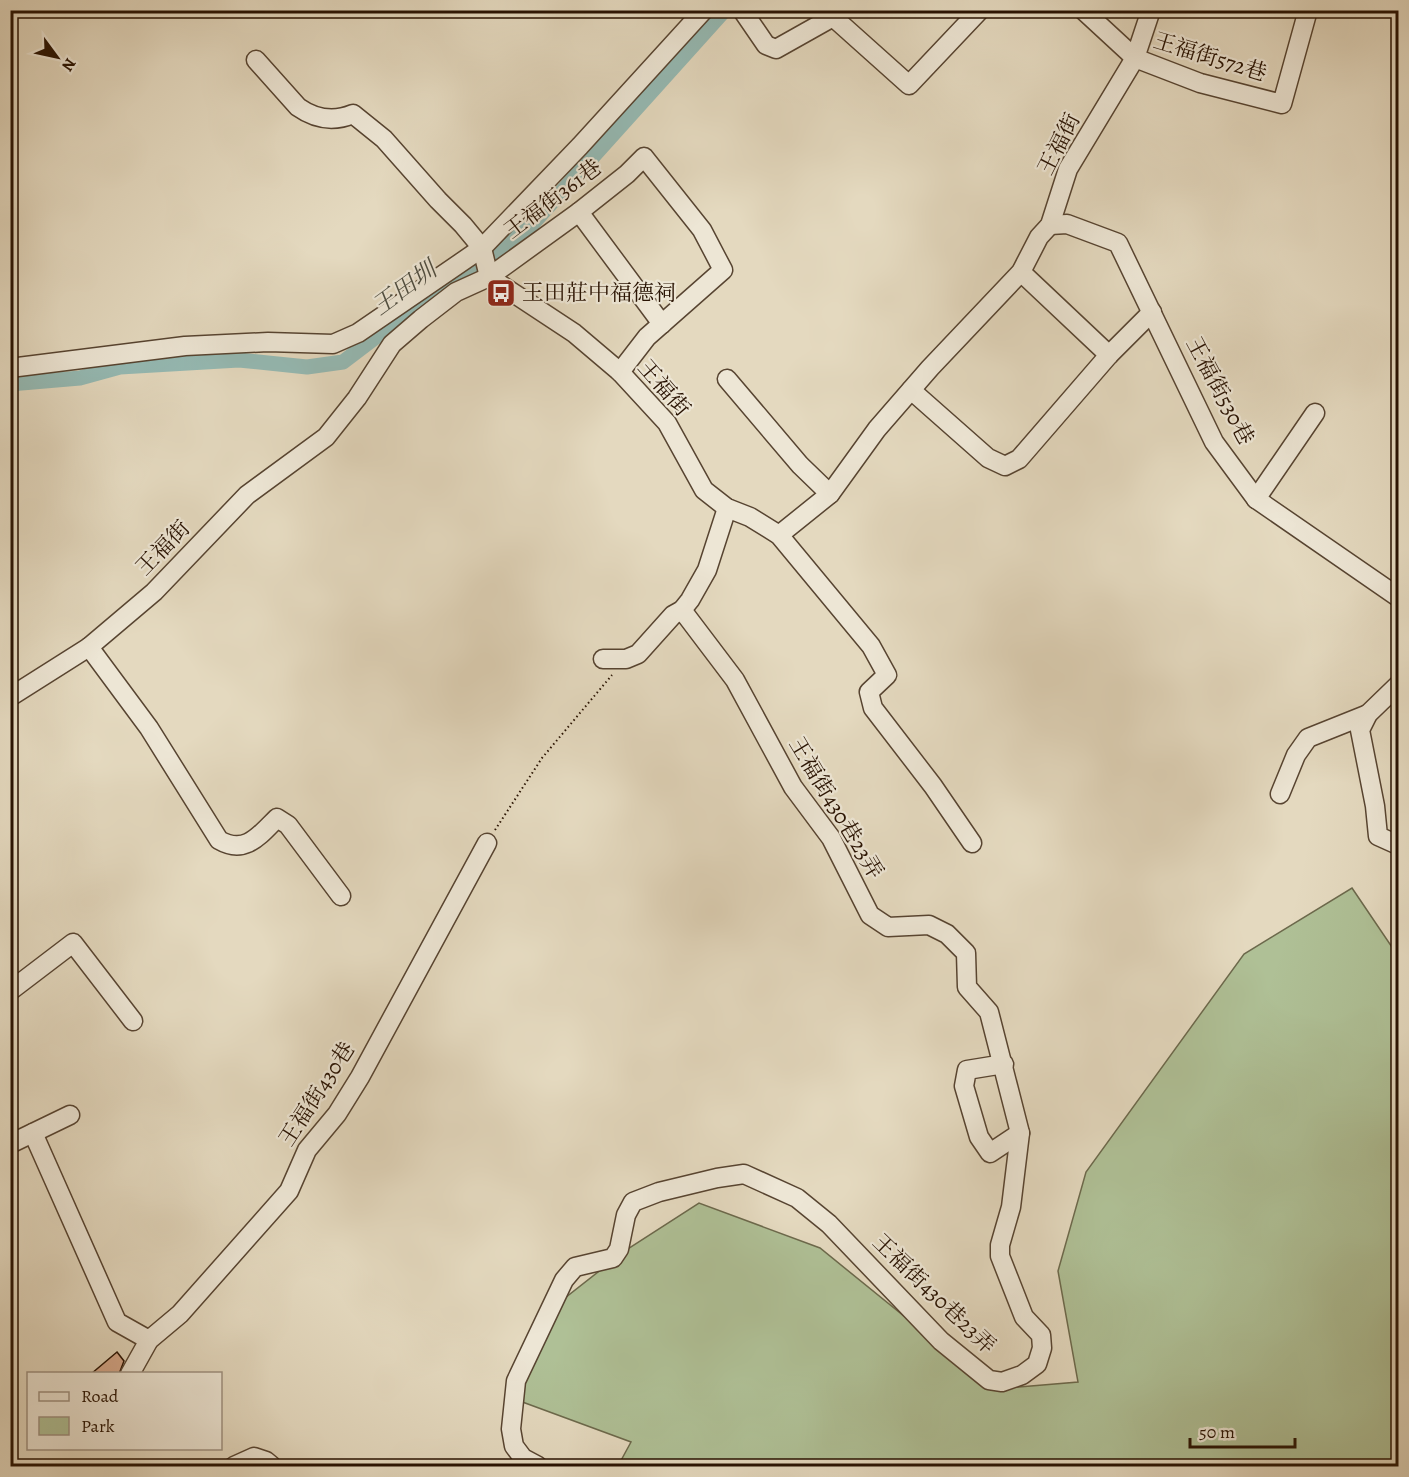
<svg xmlns="http://www.w3.org/2000/svg" width="1409" height="1477" viewBox="0 0 1409 1477" font-family="Alegreya,'Noto Serif TC',serif">
  <rect width="100%" height="100%" fill="#e4d9bf"/>
  <filter id="stains"><feTurbulence type="fractalNoise" baseFrequency=".00333" numOctaves="4"/><feColorMatrix values="0 0 0 0 .2 0 0 0 0 .09 0 0 0 0 .02 0 0 0 .5 -.17"/></filter>
  <radialGradient id="worn" r=".72"><stop offset=".6" stop-color="#630" stop-opacity="0"/><stop offset="1" stop-color="#630" stop-opacity=".3"/></radialGradient>
  <path fill="#afc096" stroke="#6c694c" stroke-width="1.5" d="M1352 888 1398 956V1466H618L631 1442 517 1400 551 1309 626 1250 699 1203 820 1248 994 1389 1078 1382 1058 1271 1086 1172 1244 954Z"/>
  <g fill="none" stroke-linecap="round" stroke-linejoin="round">
    <path stroke="#95bab4" stroke-width="15" d="M10 384 80 378 120 367 239 360 307 367 343 362 422 302 528 229 725 10"/>
  </g>
  <path fill="#d7a98c" stroke="#281202" stroke-width="1.5" d="M117 1352 124 1361 119 1374H91Z"/>
  <g fill="none" stroke-linecap="round" stroke-linejoin="round">
    <g stroke="#574431" stroke-width="21">
      <g id="minor">
        <path d="M742 10 766 45 776 49 833 17 909 85 980 10"/>
        <path d="M1083 10 1135 58 1200 83 1282 104 1308 10"/>
        <path d="M256 60 298 107C315 119 334 122 353 114L384 139 438 200 463 225 482 248 489 277"/>
        <path d="M579 212 662 324"/>
        <path d="M1050 225 1067 224 1118 243 1214 442 1256 499 1398 597"/>
        <path d="M1021 272 1109 355"/>
        <path d="M489 277 574 333 620 372 667 423 704 490 727 508 750 517 779 535 871 646 887 675 869 692 873 708 933 786 972 843"/>
        <path d="M10 368 185 346 268 342 333 344 358 333 482 248 580 146 704 10"/>
        <path d="M727 379 800 465 830 494"/>
        <path d="M911 390 988 458 1005 466 1019 459 1109 355 1152 312"/>
        <path d="M1256 499 1315 413"/>
        <path d="M779 535 830 494 877 429 930 368 1021 272 1039 237 1050 225 1068 169 1135 58 1151 10"/>
        <path d="M89 647 149 728 219 840C245 855 259 836 277 818L288 825 341 896"/>
        <path d="M603 659H626L638 654 673 615 682 610 690 600 707 570 727 508"/>
        <path d="M1398 685 1368 714 1360 730 1375 806 1378 836 1398 845"/>
        <path d="M10 697 89 647 154 592 247 495 326 437 357 398 392 344 421 319 456 292 489 277 579 212 627 174 644 157 702 230 723 270 647 337 620 372"/>
        <path d="M1280 794 1296 755 1308 738 1368 714"/>
        <path d="M10 991 73 943 133 1021"/>
        <path d="M1004 1064 967 1070 964 1086 979 1137 990 1153 1020 1133"/>
        <path d="M33 1133 117 1322 149 1340"/>
        <path d="M10 1144 70 1115"/>
        <path d="M130 1374 149 1340 180 1314 289 1191 307 1150 337 1114 360 1077 487 843"/>
        <path d="M234 1466 254 1457 266 1461 272 1466"/>
        <path d="M538 1466 523 1458 514 1446 511 1429 516 1381 564 1280 575 1267 613 1258 619 1249 626 1215 633 1202 659 1192 717 1178 744 1174 797 1198 829 1224 941 1341 989 1380 1002 1382 1022 1375 1037 1364 1042 1348 1041 1335 1024 1317 1000 1256V1245L1011 1207 1020 1133 989 1012 967 987 966 953 947 934 929 925 888 927 870 915 831 838 793 787 735 680 682 610"/>
      </g>
    </g>
    <path stroke="#281202" stroke-width="2" stroke-dasharray="1.5 3" stroke-linecap="butt" d="M495 830 542 758 612 675"/>
    <use href="#minor" stroke="#ede6d5" stroke-width="18"/>
  </g>
  <defs>
    <g id="bus-square" transform="scale(1.5)"><rect x="-9" y="-9" width="18" height="18" rx="4" fill="#8f2418" stroke="#ede6d5"/><path d="M-5-6H5V4H4V6H2V4H-2V6H-4V4H-5ZM-3.5-4V0h7V-4ZM-3.5 1.2v1.5H-2V1.2ZM2 1.2v1.5H3.5V1.2Z" fill="#fff"/></g>
  </defs>
  <g fill-rule="evenodd">
    <use href="#bus-square" x="501" y="293"/>
  </g>
  <g text-anchor="middle" dominant-baseline="central" stroke-width="4.5" stroke-linejoin="round" paint-order="stroke">
    <g font-size="22" fill="#281202" stroke="#ede6d5">
      <text transform="translate(1210 57) rotate(17)">王福街572巷</text>
      <text transform="translate(1059 144) rotate(-63)">王福街</text>
      <text transform="translate(553 199) rotate(-37)">王福街361巷</text>
      <text transform="translate(664 388) rotate(49)">王福街</text>
      <text transform="translate(1220 391) rotate(62)">王福街530巷</text>
      <text transform="translate(163 548) rotate(-46)">王福街</text>
      <text transform="translate(836 808) rotate(59)">王福街430巷23弄</text>
      <text transform="translate(317 1094) rotate(-57)">王福街430巷</text>
      <text transform="translate(934 1294) rotate(44)">王福街430巷23弄</text>
    </g>
    <g font-size="22" fill="#281202" stroke="#ede6d5" text-anchor="start">
      <text x="522" y="293">王田莊中福德祠</text>
    </g>
    <g font-size="24" font-style="italic" fill="#4e4d40" stroke="#ede6d5">
      <text transform="translate(404 288) rotate(-36)">王田圳</text>
    </g>
  </g>
  <rect width="1409" height="1477" fill="none" stroke="#e4d9bf" stroke-width="36"/>
  <rect x="12" y="12" width="1385" height="1453" fill="none" stroke="#281202" stroke-width="3"/>
  <rect x="18" y="18" width="1373" height="1441" fill="none" stroke="#281202" stroke-width="1.5"/>
  <rect x="27" y="1372" width="195" height="78" fill="#ede6d5" stroke="#9e9181" stroke-width="1.5"/>
  <rect x="39" y="1392" width="30" height="9" fill="#ede6d5" stroke="#9e9181" stroke-width="1.5"/>
  <text x="81" y="1402" font-size="18" fill="#281202">Road</text>
  <rect x="39" y="1417" width="30" height="18" fill="#afc096" stroke="#9e9181" stroke-width="1.5"/>
  <text x="81" y="1432" font-size="18" fill="#281202">Park</text>
  <g transform="translate(57 57) rotate(123)" stroke="#ede6d5" stroke-width="4.5" paint-order="stroke">
  <path d="M0-4.5L10 22L0 15L-10 22Z" fill="#281202"/>
  <text y="-9" font-size="16" font-weight="bold" text-anchor="middle" fill="#281202">N</text>
  </g>
  <path d="M1190 1438v9h105v-9" fill="none" stroke="#281202" stroke-width="3"/>
  <text x="1199" y="1438" font-size="18" fill="#281202" stroke="#ede6d5" stroke-width="4.5" paint-order="stroke">50 m</text>
  <rect width="100%" height="100%" filter="url(#stains)"/>
  <rect width="100%" height="100%" fill="url(#worn)"/>
</svg>
